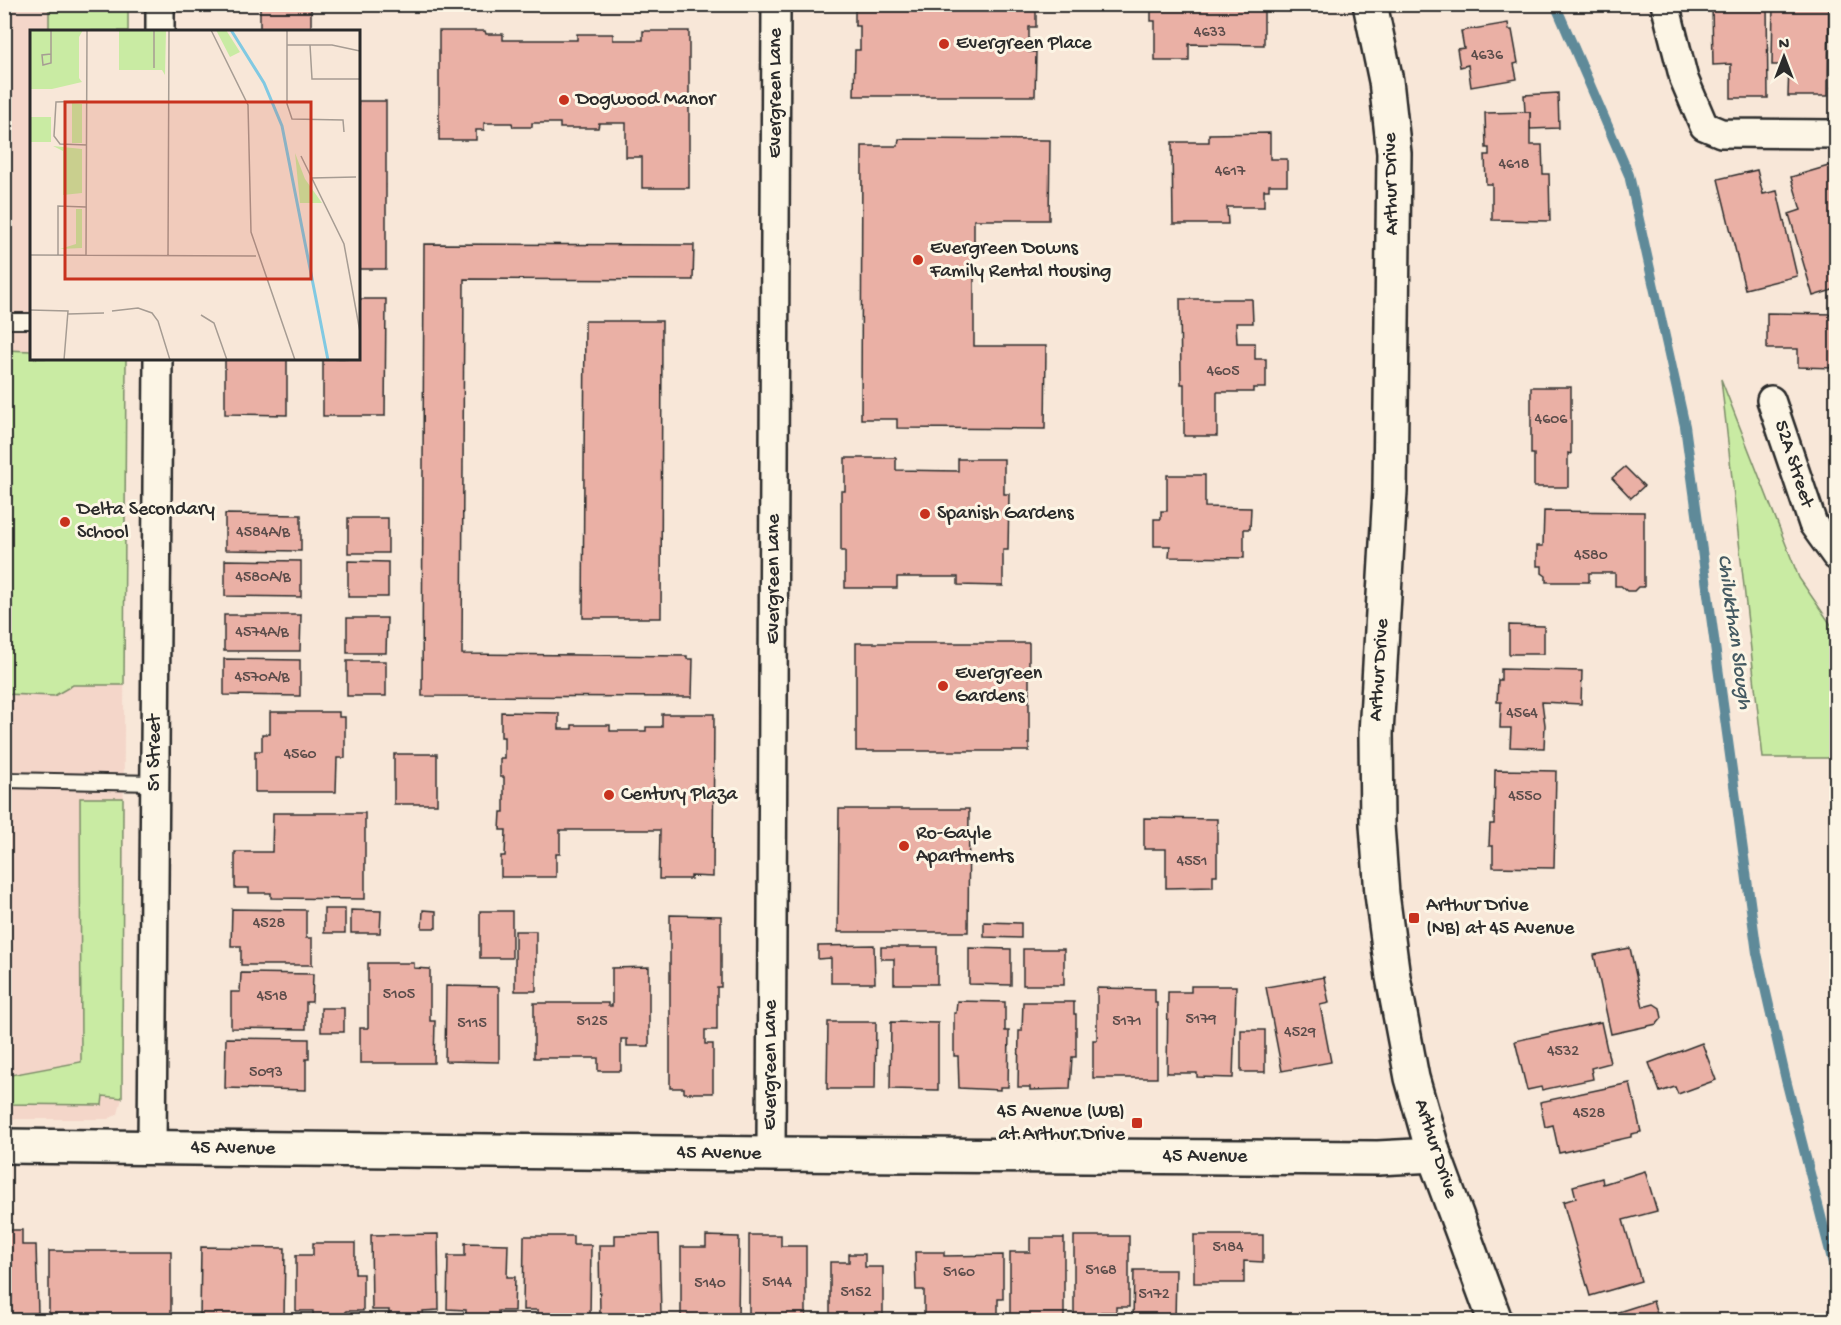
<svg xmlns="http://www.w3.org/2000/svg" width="1841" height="1325" viewBox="0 0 1841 1325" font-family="'Gochi Hand',sans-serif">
  <rect width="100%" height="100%" fill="#f8e7d8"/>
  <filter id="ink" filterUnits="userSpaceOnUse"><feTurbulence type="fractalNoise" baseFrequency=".0167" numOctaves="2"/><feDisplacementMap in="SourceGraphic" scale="12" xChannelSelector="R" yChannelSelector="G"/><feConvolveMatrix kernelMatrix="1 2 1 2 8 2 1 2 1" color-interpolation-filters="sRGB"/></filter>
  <g filter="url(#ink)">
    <path fill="#f4d6c9" d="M5 5H128V31L32 32V358L126 359 122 1098 118 1114 108 1119H5Z"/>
    <g fill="#c9eba3" stroke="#7a8b67" stroke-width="1.5">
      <rect x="49" y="10" width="79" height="21"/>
      <path d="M4 350 31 351 32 358 126 359 124 685H73L54 696 5 694Z"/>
      <path d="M1721 379 1799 578 1836 632V758H1763Z"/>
      <path d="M80 798H123L122 1098 103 1096 102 1105 5 1104V1076L81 1062Z"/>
    </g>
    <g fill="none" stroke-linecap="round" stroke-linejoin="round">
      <path stroke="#5f8a99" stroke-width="10" d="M1555 4 1629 175 1685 426 1757 953 1786 1080 1836 1275"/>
    </g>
    <g fill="#eab0a5" stroke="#2b2b2b" stroke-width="1.5">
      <rect x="260" y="4" width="51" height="28"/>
      <path d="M855 4H1036V27H1029V52H1036L1035 96H854L855 50H860V26H855Z"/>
      <rect x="1073" y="4" width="49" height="6"/>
      <path d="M1151 4H1264V45L1189 44V61H1155V21H1151Z"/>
      <path d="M1712 4H1767L1768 98H1731V64L1713 65Z"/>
      <path d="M1773 4H1829L1828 96H1788L1789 65H1772Z"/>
      <path d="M1834 4H1836V98H1833Z"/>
      <path d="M1508 23 1509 30H1512L1518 63 1514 64 1517 79 1471 87 1468 65 1460 67 1457 49 1464 48 1461 31Z"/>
      <path d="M439 31H485L486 34H503V40H577V34H613V40H643V31H689V188H642V157H626V123H599L598 128H560V123H532V127H513L512 123H484V130H476V140H439Z"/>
      <path d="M1558 93 1559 128 1530 129V112H1525L1524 95Z"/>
      <rect x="358" y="101" width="28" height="168"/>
      <path d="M1530 112V145H1542L1543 174H1549L1550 221 1492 220V184H1486L1485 155H1489V148H1486L1485 113Z"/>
      <path d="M1270 133V159H1287V185H1269V190H1264V207H1227L1228 224H1173L1172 142H1209V134Z"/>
      <path d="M899 139 1050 140 1049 220H974V346H1046L1045 429 897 428V419H861L862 146H898Z"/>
      <path d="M1832 165 1836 180V289L1813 296 1789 214 1801 210 1791 177Z"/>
      <path d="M1757 170 1763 194 1777 191 1797 276 1745 289 1718 179Z"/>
      <path d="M424 244 694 245 693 280 464 279 462 654 687 656V659H693L692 697 422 696Z"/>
      <path d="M358 299H386L385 416H323V358H358Z"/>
      <path d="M1180 299H1252L1253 323H1236L1237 343H1255V359H1266V388H1253V392H1217V436H1184V384H1181Z"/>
      <path d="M1767 313 1836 314V368L1798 367V349H1767Z"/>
      <path d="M585 321H662L661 618H583Z"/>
      <path d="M225 358H287V415L225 414Z"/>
      <path d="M1531 387H1571V454L1568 453V487H1534V454H1531Z"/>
      <path d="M845 458H896V470L958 471V459H1004V494H1009L1008 550H1003V586L958 585V577H897V588H845V551H841V491H845Z"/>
      <path d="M1625 467 1644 486 1631 498 1612 478Z"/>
      <path d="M1167 475H1205V507L1251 508 1250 529H1244V558L1169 557 1170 546H1154V519H1161V511H1167Z"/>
      <path d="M1544 511 1644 512V587H1638L1634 591H1627L1621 586H1615V573H1589V582H1546V576L1542 573V566H1537V546H1543Z"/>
      <path d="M225 514 301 515V551L225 550Z"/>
      <rect x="348" y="518" width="40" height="35"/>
      <path d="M225 560 301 561V597L225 596Z"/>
      <path d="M348 561 388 562V597H348Z"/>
      <path d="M224 615H301L300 651H224Z"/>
      <path d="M347 618H387L386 653H347Z"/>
      <path d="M1509 625 1544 626V654H1509Z"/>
      <rect x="856" y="643" width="173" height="108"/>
      <path d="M224 659 300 660V696L224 695Z"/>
      <rect x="347" y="661" width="39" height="35"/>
      <path d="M1501 669 1582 671 1581 704 1542 702 1545 725 1544 748 1510 747 1511 728H1500L1501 702H1497L1498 680H1501Z"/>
      <path d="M270 712H339V717H345V758H337L336 792H255V751H262V734H270Z"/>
      <path d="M501 712 559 713V729H572V725H610V731H646V727H662V714H714L713 877 691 876V879H659L660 830H560V854H556V877H501V856H505L506 830H500L501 812H504V777H500V758H504V737H501Z"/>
      <rect x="394" y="754" width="43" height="50"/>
      <path d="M1495 770 1556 771 1554 868 1493 867V846H1489L1490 824H1494Z"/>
      <path d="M839 809H969L968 932H838Z"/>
      <path d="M273 813H365V899L271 898V893H249V888H235V852H272Z"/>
      <path d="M1144 818 1217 819V875H1213V887L1166 888V849H1144Z"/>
      <path d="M232 909 306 910V938H312V965H241V946H231Z"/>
      <rect x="324" y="909" width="21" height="24"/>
      <path d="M351 910 381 911 380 933H351Z"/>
      <path d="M423 910 436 911V928H422Z"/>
      <rect x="480" y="911" width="32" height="47"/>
      <path d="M670 915 721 916V987H717V1030H705V1044H713V1093H684V1088H670Z"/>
      <path d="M984 922 1021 923V938L984 937Z"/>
      <rect x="515" y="931" width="21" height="60"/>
      <path d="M874 945 875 983H831V958L818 959V946Z"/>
      <path d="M881 947H937V984H894V959H881Z"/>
      <path d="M969 948 1011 949V985L969 984Z"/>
      <path d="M1630 948 1643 1007 1654 1004 1660 1008 1662 1018 1657 1024 1611 1034 1594 955Z"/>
      <rect x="1023" y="949" width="41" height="36"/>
      <path d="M368 963H414V968L430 969V1021H435L434 1063H360V1028H368Z"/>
      <path d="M649 967V1046H627V1039H621V1071H598V1058H534V1003H608V1006H612V968Z"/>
      <path d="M241 973 313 974 312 1002H306V1029L231 1028V992H240Z"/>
      <path d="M1324 977 1329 1003 1320 1005 1331 1062 1282 1071 1266 987Z"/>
      <path d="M446 986 499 987V1062L445 1061Z"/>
      <path d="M1191 986H1236L1233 1078 1197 1077V1073H1167L1168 992H1191Z"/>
      <path d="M1097 988 1155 989V1003H1157V1078H1093V1040H1097Z"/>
      <path d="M957 1001 1005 1002V1031H1009L1008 1087H1000V1090L959 1088 958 1056H954V1013H956Z"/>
      <path d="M1023 1002H1074V1014H1076V1057H1072L1070 1089 1030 1090V1087H1018L1019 1031H1022Z"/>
      <rect x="321" y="1008" width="23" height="24"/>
      <path d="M828 1022H876L875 1089H827Z"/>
      <path d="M891 1022 938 1023V1090L890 1089Z"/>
      <path d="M1601 1022 1610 1063 1591 1068 1593 1079 1542 1090 1541 1087 1527 1090 1515 1041Z"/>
      <rect x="1241" y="1030" width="24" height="42"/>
      <path d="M226 1038 309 1039V1059H306V1090L225 1088Z"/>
      <path d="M1702 1043 1716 1080 1678 1094 1675 1087 1660 1092 1649 1063Z"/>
      <path d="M1630 1083 1641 1132 1631 1134V1137L1559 1153 1553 1125 1545 1127 1540 1102Z"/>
      <path d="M1645 1171 1657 1211 1623 1220 1641 1281 1590 1296 1563 1202 1576 1198 1573 1186 1602 1178 1603 1184Z"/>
      <path d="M4 1230H22V1245H36L38 1313 4 1314Z"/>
      <path d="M438 1234 439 1310 423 1311 424 1320H389V1310H372L371 1235Z"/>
      <path d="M659 1234 661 1315 600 1316 599 1245H615V1235Z"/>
      <path d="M749 1235H781V1246H806V1320H749Z"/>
      <path d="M1194 1235H1263V1262L1244 1261V1283H1194Z"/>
      <path d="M524 1236H573V1245H591L590 1317H538V1310H523Z"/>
      <path d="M706 1236 739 1237 738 1320H681V1247H706Z"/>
      <path d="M1074 1236H1129V1307H1116V1312H1101V1320H1074Z"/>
      <path d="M1030 1238H1064V1320H1010V1252H1030Z"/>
      <path d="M313 1243H355V1274H363V1311H346V1320H313V1311H296V1255H313Z"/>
      <path d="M465 1243 508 1244 507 1277H515L514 1311H498V1320H466V1310L447 1309 448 1256H465Z"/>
      <path d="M201 1247 285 1248 284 1320H200Z"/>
      <rect x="49" y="1251" width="122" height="69"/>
      <path d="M915 1252H944V1256L1003 1255V1299H998V1320H924V1290H916Z"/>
      <path d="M849 1254H865V1267H883V1319H830V1262H849Z"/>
      <path d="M1134 1270H1176L1175 1320H1133Z"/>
      <path d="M1653 1301 1659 1320H1593Z"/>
    </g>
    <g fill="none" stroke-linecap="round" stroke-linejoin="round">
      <g stroke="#2b2b2b" stroke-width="18">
        <g id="lane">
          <path d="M4 321H32"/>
          <path d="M4 780 155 783"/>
        </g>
      </g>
      <g stroke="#2b2b2b" stroke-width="32">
        <g id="street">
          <path d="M1665 4 1684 79 1704 126 1721 133 1836 134"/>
          <path d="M160 32V4"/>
          <path d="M1771 400 1813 524 1836 556"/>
          <path d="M152 1148 158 358"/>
          <path d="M771 1154 776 4"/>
        </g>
      </g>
      <g stroke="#2b2b2b" stroke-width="38">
        <g id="secondary">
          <path d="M1370 4 1386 81 1394 153 1390 491 1376 734 1377 825 1382 894 1393 977 1412 1078 1434 1155 1495 1320"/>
          <path d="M4 1146 771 1154 1378 1158 1434 1155"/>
        </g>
      </g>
      <use href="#lane" stroke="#fcf5e5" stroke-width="14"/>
      <use href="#street" stroke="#fcf5e5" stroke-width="27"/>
      <use href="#secondary" stroke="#fcf5e5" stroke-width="33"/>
    </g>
  </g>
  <g fill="#c8321e" stroke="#fcf5e5" stroke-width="2">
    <circle cx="944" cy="44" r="6"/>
    <circle cx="564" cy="100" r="6"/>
    <circle cx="918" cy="260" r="6"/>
    <circle cx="925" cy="514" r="6"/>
    <circle cx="65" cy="522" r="6"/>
    <circle cx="943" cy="686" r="6"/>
    <circle cx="609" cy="795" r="6"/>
    <circle cx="904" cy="846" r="6"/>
    <rect x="1408" y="912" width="12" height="12" rx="3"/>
    <rect x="1131" y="1117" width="12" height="12" rx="3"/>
  </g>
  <g text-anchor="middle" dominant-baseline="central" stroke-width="6" stroke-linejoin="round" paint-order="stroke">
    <g font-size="16" fill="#5b4c4a">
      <text x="1210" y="33">4633</text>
      <text x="1487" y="56">4636</text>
      <text x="1514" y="165">4618</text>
      <text x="1230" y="172">4617</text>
      <text x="1223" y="372">4605</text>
      <text x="1551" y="420">4606</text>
      <text x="263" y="533">4584A/B</text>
      <text x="1591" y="556">4580</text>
      <text x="263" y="578">4580A/B</text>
      <text x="262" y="633">4574A/B</text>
      <text x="262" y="678">4570A/B</text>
      <text x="1522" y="714">4564</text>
      <text x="300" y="755">4560</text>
      <text x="1525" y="797">4550</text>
      <text x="1192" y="862">4551</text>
      <text x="269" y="924">4528</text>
      <text x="399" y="995">5105</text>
      <text x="272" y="997">4518</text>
      <text x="1201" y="1020">5179</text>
      <text x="592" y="1022">5125</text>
      <text x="1127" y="1022">5171</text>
      <text x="472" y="1024">5115</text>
      <text x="1300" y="1033">4529</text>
      <text x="1563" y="1052">4532</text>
      <text x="266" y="1073">5093</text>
      <text x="1589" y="1114">4528</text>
      <text x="1228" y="1248">5184</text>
      <text x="1101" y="1271">5168</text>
      <text x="959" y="1273">5160</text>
      <text x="777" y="1283">5144</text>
      <text x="710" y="1284">5140</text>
      <text x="856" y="1293">5152</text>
      <text x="1154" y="1295">5172</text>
    </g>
    <g font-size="20" fill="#2b2b2b" stroke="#fcf5e5" text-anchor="start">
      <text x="956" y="44">Evergreen Place</text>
      <text x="576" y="100">Dogwood Manor</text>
      <text x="930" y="249">Evergreen Downs<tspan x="930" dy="23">Family Rental Housing</tspan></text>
      <text x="77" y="510">Delta Secondary<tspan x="77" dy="23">School</tspan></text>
      <text x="937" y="514">Spanish Gardens</text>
      <text x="955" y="674">Evergreen<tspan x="955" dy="23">Gardens</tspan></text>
      <text x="621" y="795">Century Plaza</text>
      <text x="916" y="834">Ro-Gayle<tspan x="916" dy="23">Apartments</tspan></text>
      <text x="1426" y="906">Arthur Drive<tspan x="1426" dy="23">(NB) at 45 Avenue</tspan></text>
      <text x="1125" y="1112" text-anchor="end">45 Avenue (WB)<tspan x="1125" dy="23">at Arthur Drive</tspan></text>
    </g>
    <g font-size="20" fill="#2b2b2b" stroke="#fcf5e5">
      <text transform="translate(776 93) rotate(-90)">Evergreen Lane</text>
      <text transform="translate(1392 184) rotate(-91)">Arthur Drive</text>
      <text transform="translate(1793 464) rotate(72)">52A Street</text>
      <text transform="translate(774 579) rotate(-90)">Evergreen Lane</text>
      <text transform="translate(1380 670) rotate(-86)">Arthur Drive</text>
      <text transform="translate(155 753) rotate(-90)">51 Street</text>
      <text transform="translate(771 1065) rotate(-90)">Evergreen Lane</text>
      <text transform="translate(233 1149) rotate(1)">45 Avenue</text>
      <text transform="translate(1435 1149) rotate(72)">Arthur Drive</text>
      <text transform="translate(719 1154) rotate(1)">45 Avenue</text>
      <text x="1205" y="1157">45 Avenue</text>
    </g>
    <g font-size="21" font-style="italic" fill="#455a62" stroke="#fcf5e5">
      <text transform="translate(1733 632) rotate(82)">Chilukthan Slough</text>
    </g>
  </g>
  <g transform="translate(30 30)">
    <rect width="330" height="330" fill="#f8e7d8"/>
    <path d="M0 0H53L49 7V48L52 52 22 59H1L0 70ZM89 0H136L135 45 132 40H89ZM186 0H196L210 22 200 27ZM42 73 52 74V113H42ZM0 87H21V112H0ZM23 116 52 119V163L33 165V121ZM265 123 275 149 292 173H270ZM46 179H52V218L30 219 46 214Z" fill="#c9eba3"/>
    <path fill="none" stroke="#81c9e2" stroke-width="3" d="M201 0 234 53 252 96 298 330"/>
    <path fill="none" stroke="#a69c93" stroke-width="1.5" d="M181 0 218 75 221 202 265 330M257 0V74L262 89 313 90 314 102M257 15H302L330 21M280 15 282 49H330M21 24 12 25 13 35 21 33V0M124 38V0M57 115 30 114 24 106 26 72 57 71M271 126 314 214 330 302M281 148 326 147M0 225 226 226M28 225V176L56 177M56 225 57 0M138 226 139 0M0 280 38 281 34 330M82 281 108 278 122 283 128 291 140 330M38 284 74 283M171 285 184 293 197 330"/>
    <path fill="#c8321e" fill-opacity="0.15" stroke="#c8321e" stroke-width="3" d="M35 72H281V249H35Z"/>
    <rect width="330" height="330" fill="none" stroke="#2b2b2b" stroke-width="3"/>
  </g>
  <rect width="1841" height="1325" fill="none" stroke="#fcf5e5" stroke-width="24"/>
  <rect x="12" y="12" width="1817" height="1301" fill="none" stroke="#2b2b2b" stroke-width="2" filter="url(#ink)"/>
  <g transform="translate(1784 57)" stroke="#fcf5e5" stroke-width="4.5" paint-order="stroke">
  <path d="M0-4.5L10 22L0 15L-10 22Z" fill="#2b2b2b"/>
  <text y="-9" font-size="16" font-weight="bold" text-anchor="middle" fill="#2b2b2b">N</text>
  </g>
</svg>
